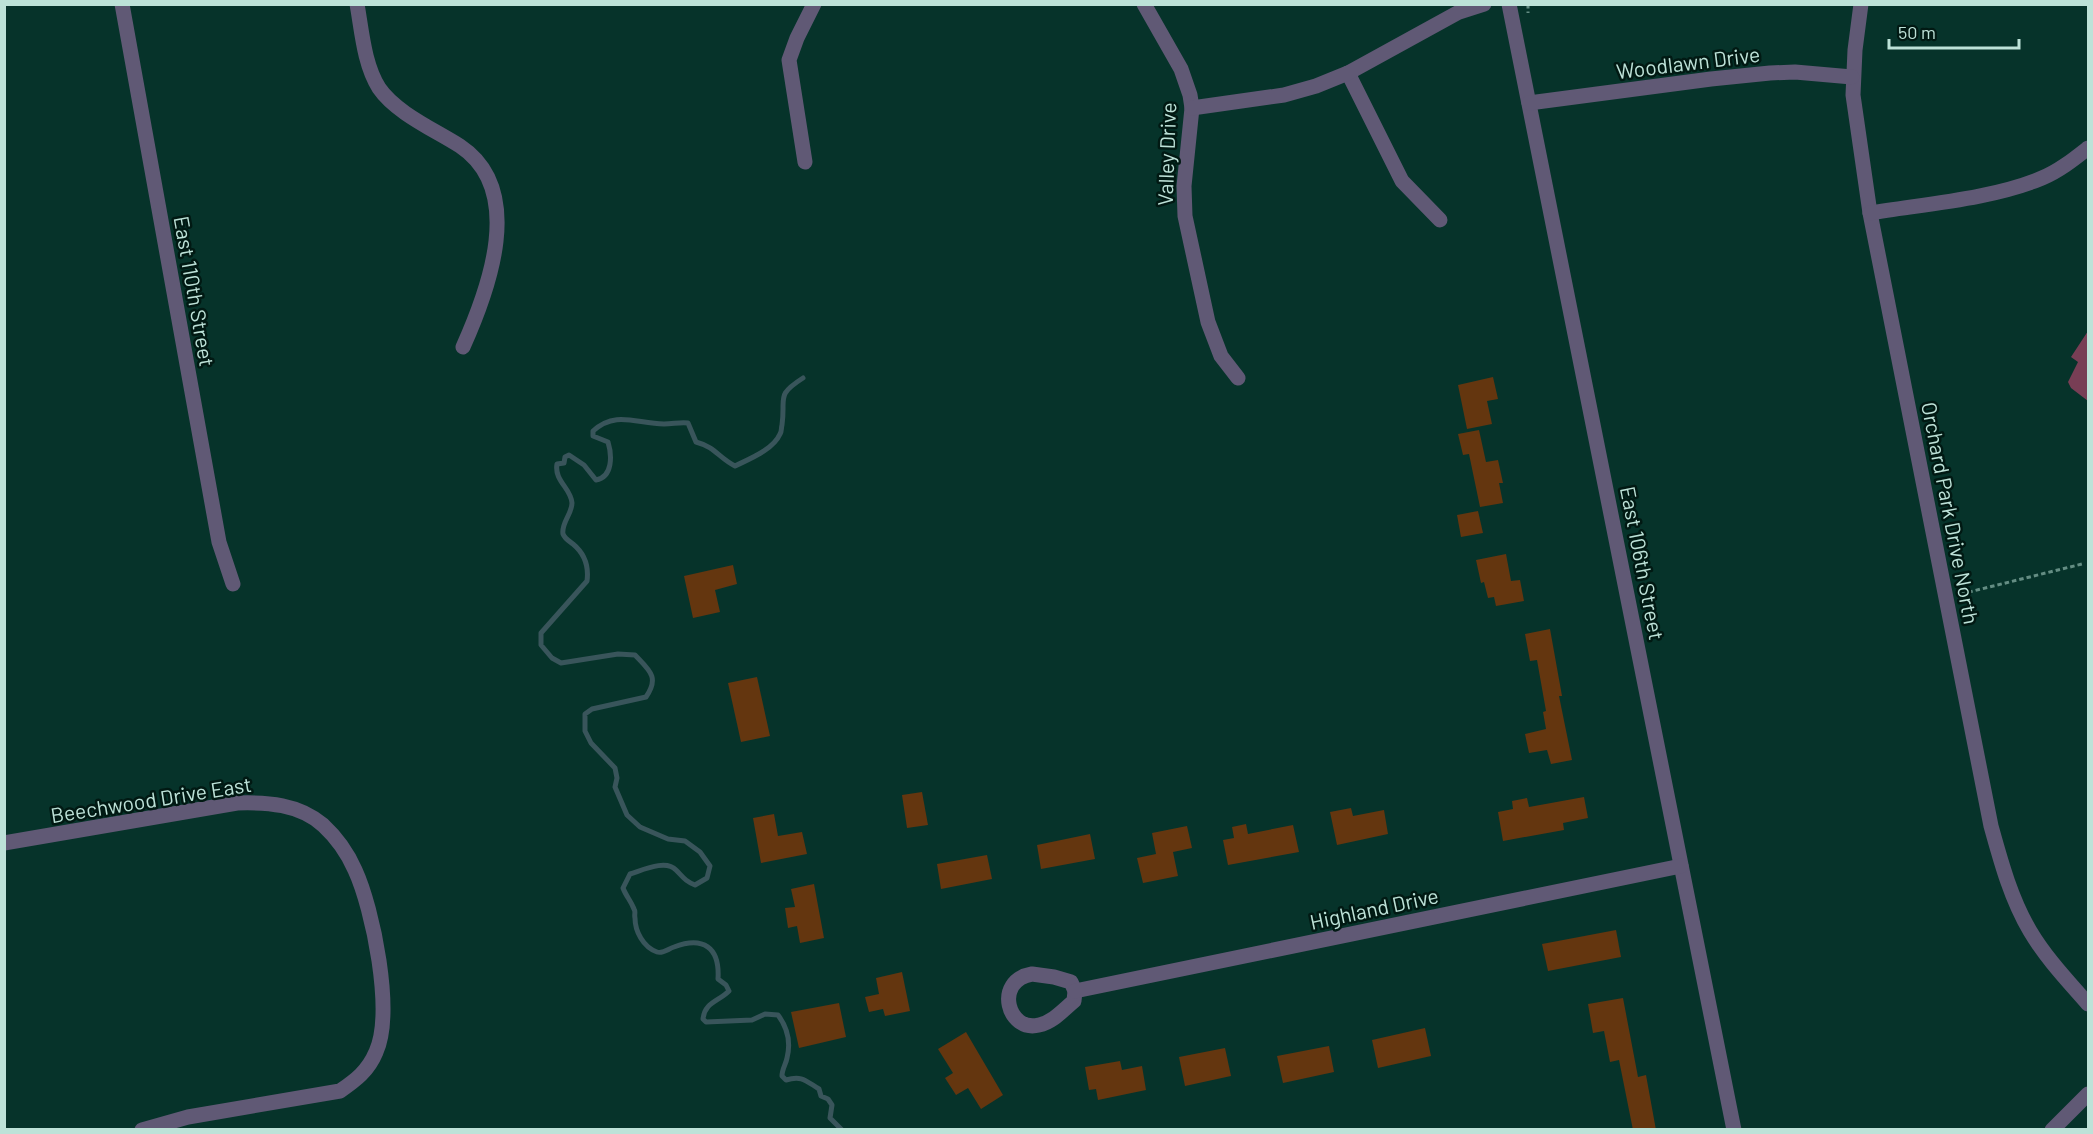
<svg xmlns="http://www.w3.org/2000/svg" width="2093" height="1134" viewBox="0 0 2093 1134" font-family="Barlow,sans-serif">
  <rect width="100%" height="100%" fill="#06332a"/>
  <path fill="#783e55" d="M2088 331V401L2071 388 2068 382 2078 362 2071 357Z"/>
  <g fill="none" stroke-linecap="round" stroke-linejoin="round">
    <path stroke="#39555b" stroke-width="5" d="M803 378C775 396 786 397 782 425 781 428 782 431 780 434 773 450 749 459 735 466 719 458 715 447 696 442L688 423C680 422 673 424 664 424 637 424 616 410 593 431V436L608 442C612 455 613 477 596 480L584 465 569 455 565 457 564 463 557 464C554 481 571 488 572 503 572 514 561 523 563 534 565 539 569 541 573 544 585 554 589 566 587 581L541 633V645L552 658 561 663 618 654 635 655C649 670 660 677 646 697L592 709 585 714V731L591 743 615 768 617 778 615 787 627 815 640 827 668 839 685 841 700 852 710 866 707 878 695 885C685 881 683 877 676 870 666 859 643 870 630 874L623 888C626 896 631 901 634 909 636 912 634 914 635 918 635 931 643 947 657 952 663 954 668 949 674 947 703 936 720 947 718 979L726 985 729 991C718 1002 705 1002 703 1019L706 1022 752 1020 765 1014 778 1015C787 1027 791 1042 787 1058 786 1064 782 1069 782 1076L786 1080C802 1075 806 1081 819 1089L821 1096 828 1099 832 1105 830 1118 842 1130"/>
  </g>
  <g fill="#64360f">
    <path d="M1493 377 1498 399 1487 401 1492 424 1467 429 1458 385Z"/>
    <path d="M1479 430 1486 462 1498 460 1503 483H1499L1503 503 1480 507 1469 454 1463 455 1458 434Z"/>
    <path d="M1478 511 1483 533 1461 537 1457 515Z"/>
    <path d="M1506 554 1511 581 1520 580 1524 601 1496 606 1494 597 1488 598 1484 582 1481 583 1476 560Z"/>
    <path d="M733 565 737 584 715 590 720 612 693 618 684 576Z"/>
    <path d="M1550 629 1562 696H1559L1572 760 1551 764 1547 750 1529 753 1525 734 1546 729 1543 712 1546 711 1537 660 1530 661 1525 634Z"/>
    <path d="M757 677 770 736 741 742 728 683Z"/>
    <path d="M922 792 928 825 907 828 902 795Z"/>
    <path d="M1584 797 1588 818 1563 823 1564 830 1503 841 1498 812 1513 809 1512 801 1527 798 1529 807Z"/>
    <path d="M1351 808 1353 816 1384 810 1388 834 1337 845 1330 812Z"/>
    <path d="M774 814 778 836 802 832 807 854 761 863 753 818Z"/>
    <path d="M1246 824 1248 834 1293 825 1299 852 1228 865 1223 840 1234 838 1232 827Z"/>
    <path d="M1187 826 1192 848 1173 852 1178 876 1143 883 1137 858 1156 854 1152 833Z"/>
    <path d="M1090 834 1095 859 1041 869 1037 845Z"/>
    <path d="M987 855 992 879 941 889 937 864Z"/>
    <path d="M814 884 824 938 800 943 797 926 788 928 785 908 795 907 791 889Z"/>
    <path d="M1616 930 1621 957 1548 971 1542 944Z"/>
    <path d="M902 972 910 1011 885 1016 883 1009 869 1012 865 997 879 994 876 978Z"/>
    <path d="M1623 998 1638 1077 1646 1075 1656 1130H1633L1619 1060 1610 1062 1604 1031 1593 1033 1588 1004Z"/>
    <path d="M839 1003 846 1037 799 1048 791 1012Z"/>
    <path d="M1425 1028 1431 1056 1378 1068 1372 1040Z"/>
    <path d="M966 1032 1003 1095 981 1109 968 1088 956 1095 945 1078 953 1073 938 1049Z"/>
    <path d="M1329 1046 1334 1072 1283 1083 1277 1056Z"/>
    <path d="M1225 1048 1231 1076 1185 1086 1179 1057Z"/>
    <path d="M1120 1061 1122 1070 1142 1066 1146 1090 1098 1100 1096 1089 1089 1090 1085 1067Z"/>
  </g>
  <g fill="none" stroke-linecap="round" stroke-linejoin="round">
    <g stroke="#648d83" stroke-width="3" stroke-dasharray="4.5 3" stroke-linecap="butt">
      <path d="M1528 4V13"/>
      <path d="M1961 594 2082 564"/>
    </g>
    <g stroke="#605975" stroke-width="15">
      <path d="M122 4 219 542 233 584"/>
      <path d="M357 4C362 32 364 64 379 88 396 113 435 130 460 146 526 190 489 289 463 347"/>
      <path d="M1144 4 1181 69 1190 95 1192 108 1184 186 1185 216 1208 322 1221 356 1238 378"/>
      <path d="M1509 4 1734 1130"/>
      <path d="M1861 4 1855 50 1853 95 1870 213 1991 826C2001 862 2011 899 2030 931 2046 958 2068 981 2088 1004"/>
      <path d="M1348 73 1402 181 1440 220"/>
      <path d="M1529 103 1711 79 1770 73 1795 72 1852 77"/>
      <path d="M1192 108 1284 95 1316 86 1348 73 1459 12 1484 4"/>
      <path d="M805 162 789 60 797 38 814 4"/>
      <path d="M1870 213C1924 204 1992 199 2042 178 2059 171 2074 159 2088 148"/>
      <path d="M4 843 237 803C267 802 299 804 323 825 336 837 348 854 355 870 373 909 394 1012 376 1052 368 1071 356 1080 340 1091L188 1117 142 1130"/>
      <path d="M1032 974 1054 977 1071 982 1075 991 1074 1001C1063 1010 1053 1022 1039 1025 1008 1033 993 981 1032 974Z"/>
      <path d="M1075 991 1681 866"/>
      <path d="M2052 1130 2088 1094"/>
    </g>
  </g>
  <g text-anchor="middle" dominant-baseline="central" stroke-width="5" stroke-linejoin="round" paint-order="stroke">
    <g font-size="21" fill="#bde2d8" stroke="#011913">
      <text transform="translate(1688 62) rotate(-7)">Woodlawn Drive</text>
      <text transform="translate(1166 154) rotate(-88)">Valley Drive</text>
      <text transform="translate(195 291) rotate(80)">East 110th Street</text>
      <text transform="translate(1951 513) rotate(79)">Orchard Park Drive North</text>
      <text transform="translate(1643 563) rotate(79)">East 106th Street</text>
      <text transform="translate(151 799) rotate(-9)">Beechwood Drive East</text>
      <text transform="translate(1374 908) rotate(-12)">Highland Drive</text>
    </g>
  </g>
  <rect width="2093" height="1134" fill="none" stroke="#bde2d8" stroke-width="12"/>
  <path d="M1889 39v9h130v-9" fill="none" stroke="#bde2d8" stroke-width="3"/>
  <text x="1898" y="39" font-size="18" fill="#bde2d8" stroke="#011913" stroke-width="4.5" paint-order="stroke">50 m</text>
</svg>
